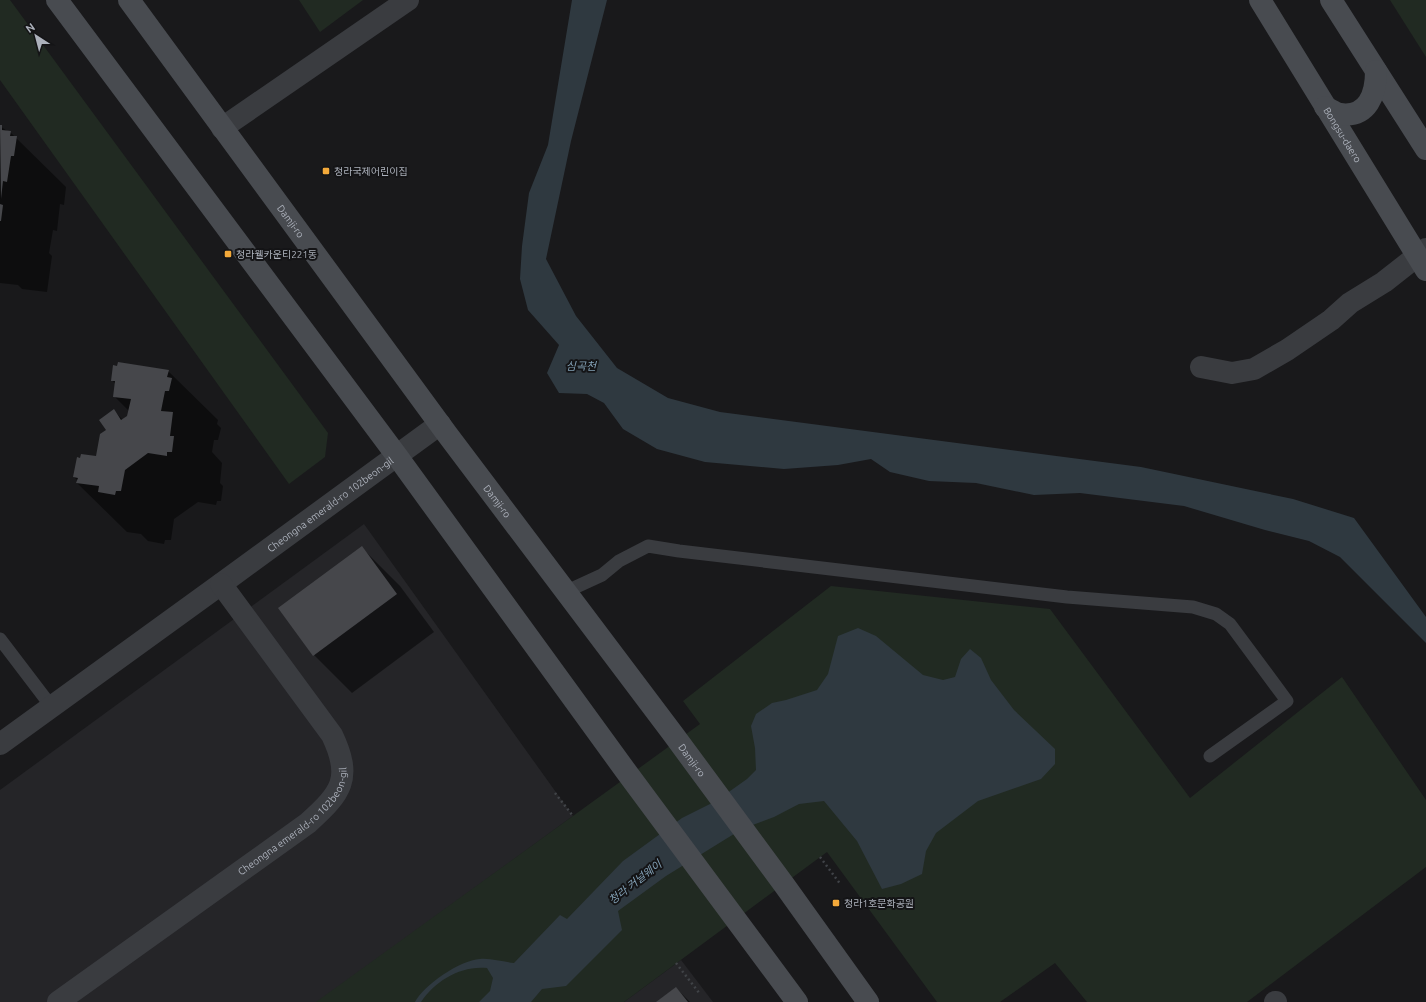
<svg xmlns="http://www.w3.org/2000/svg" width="1426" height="1002" viewBox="0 0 1426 1002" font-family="Ubuntu,'Noto Sans KR',sans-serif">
  <rect width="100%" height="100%" fill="#19191b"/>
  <g fill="#252528">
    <path d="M364 524 573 816 318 1002H0V790Z"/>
    <path d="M681 960 713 1002H624Z"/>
  </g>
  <g fill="#212a22">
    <path d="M0 0H10L328 433 325 457 289 484 0 80Z"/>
    <path d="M299 0H363L320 32Z"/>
    <path d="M1390 0H1426V57Z"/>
    <path d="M831 586 1050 609 1190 798 1342 677 1426 800V867L1247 1002H1087L1055 963 1000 1002H937L827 852 624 1002H316L700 724 683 701Z"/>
  </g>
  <g fill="#2f3940">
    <path d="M572 0H607L571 141 546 259 576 316 617 368 668 398 720 412 1141 467 1293 499 1354 518 1426 617V643L1340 557 1309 541 1265 530 1184 506 1080 493 1034 495 976 483 929 481 890 472 871 459 838 465 784 469 705 462 657 449 623 429 604 403 587 394 559 393 547 373 559 345 528 310 520 279 522 246 529 193 548 145Z"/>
    <path d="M858 628 876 636 923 675 943 680 955 677 961 659 970 649 981 658 991 680 1014 710 1055 749V764L1041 779 978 801 936 833 926 851 922 874 901 884 882 889 857 841 824 801 799 804 774 817 742 829 666 876 618 911 622 930 566 986 542 989 531 1002H479L490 991 493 978 487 968C461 965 435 981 421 1002H415C424 985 460 960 480 959 491 958 503 962 514 963L560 915 567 919 623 861 682 818 716 801 747 779 756 770 755 748 751 726 756 714 772 703 786 700 817 690 828 674 838 636Z"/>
  </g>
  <g fill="#0007">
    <path d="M0 126 7 131 10 132 66 187 64 205 60 204 57 231 53 230 49 253 52 256 47 292 22 289 18 285 0 283Z"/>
    <path d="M168 371 218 420 217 424 221 428 218 440H214L212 452 222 463 220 483 223 486 221 501H217L216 505 198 502 174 519 171 540H165L164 544 148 541 141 534 127 532 77 483 78 481 74 477 97 457 114 411 123 420 128 416 129 411 114 396 116 385 112 380Z"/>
    <path d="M362 548 400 586 434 632 352 693 314 655Z"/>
    <path d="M676 988 690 1002H657Z"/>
  </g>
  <g fill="#46474b">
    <path d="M0 125H2V130L11 131 10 136H17L14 156H11L7 182 3 181 1 199Z"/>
    <path d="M0 204 3 205 1 221H0Z"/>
    <path d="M118 362 169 370 167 377 172 378 169 391H165L161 411 173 412 170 436H174L172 452H167V456L148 453 125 470 121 491H116L115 495 98 492 99 486 76 483 78 478 73 477 77 457 80 458 81 454 96 456 100 434 106 430 99 420 114 409 121 420 127 416 131 399 113 397 115 381H111L113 365 117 366Z"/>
    <path d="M362 546 397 594 313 656 278 608Z"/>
    <path d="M676 987 688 1002H656Z"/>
  </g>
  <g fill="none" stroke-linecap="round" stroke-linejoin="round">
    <g stroke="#404347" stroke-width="2.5" stroke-dasharray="2 3" stroke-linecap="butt">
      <path d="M555 793 573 816"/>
      <path d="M820 857 841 885"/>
      <path d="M676 963 700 994"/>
    </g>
    <g stroke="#3a3c40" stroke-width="13">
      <path d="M565 592 602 575 619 561 648 546 679 551 1067 597 1193 607 1216 614 1230 624 1287 701 1210 756"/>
      <path d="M0 639 51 706"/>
    </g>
    <g stroke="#3a3c40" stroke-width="22">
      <path d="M222 128 408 0"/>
      <path d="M1201 367 1232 373 1254 369 1287 350 1331 320 1350 303 1384 282 1426 249"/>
      <path id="s1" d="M0 744 221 584 440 424"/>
      <path id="s2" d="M58 1002 308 823C341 793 353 779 332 735L221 584"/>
      <path d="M1275 1002H1276"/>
    </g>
    <g stroke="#484b50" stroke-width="22">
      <path d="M57 0 397 456 625 770 797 1002"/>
      <path id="s3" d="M129 0 447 434 673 734 785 886 868 1002"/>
      <path id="s4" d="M1260 0 1426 270"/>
      <path d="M1331 0 1426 149"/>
      <path d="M1325 107C1330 109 1335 113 1340 114 1368 118 1376 94 1376 71"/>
    </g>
  </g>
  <g fill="#f3a93a" stroke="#141416" stroke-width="1.5">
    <rect x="322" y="167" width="8" height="8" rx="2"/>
    <rect x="224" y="250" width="8" height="8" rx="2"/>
    <rect x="832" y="899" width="8" height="8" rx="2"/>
  </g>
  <g text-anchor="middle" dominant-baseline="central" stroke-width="4" stroke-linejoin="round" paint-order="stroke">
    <g font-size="10" fill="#acb1bb" stroke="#141416">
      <text stroke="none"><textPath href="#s4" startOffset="158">Bongsu-daero</textPath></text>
      <text stroke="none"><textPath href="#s3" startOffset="274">Damji-ro</textPath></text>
      <text stroke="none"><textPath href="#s3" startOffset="622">Damji-ro</textPath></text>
      <text stroke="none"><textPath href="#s1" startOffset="408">Cheongna emerald-ro 102beon-gil</textPath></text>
      <text stroke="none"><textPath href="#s3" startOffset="946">Damji-ro</textPath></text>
      <text stroke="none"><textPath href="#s2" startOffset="299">Cheongna emerald-ro 102beon-gil</textPath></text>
    </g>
    <g font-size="10" fill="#acb1bb" stroke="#141416" text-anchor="start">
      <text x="334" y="171">청라국제어린이집</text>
      <text x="236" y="254">청라웰카운티221동</text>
      <text x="844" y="903">청라1호문화공원</text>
    </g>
    <g font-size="11" font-style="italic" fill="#83a1b6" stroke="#141416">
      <text x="581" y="366">심곡천</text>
      <text transform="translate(635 882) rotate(-38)">청라 커널웨이</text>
    </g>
  </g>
  <g transform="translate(36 36) rotate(324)" stroke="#141416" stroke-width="3" paint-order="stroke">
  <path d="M0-3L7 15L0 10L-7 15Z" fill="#acb1bb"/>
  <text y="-6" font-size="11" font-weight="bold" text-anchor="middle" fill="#acb1bb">N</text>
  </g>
</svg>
